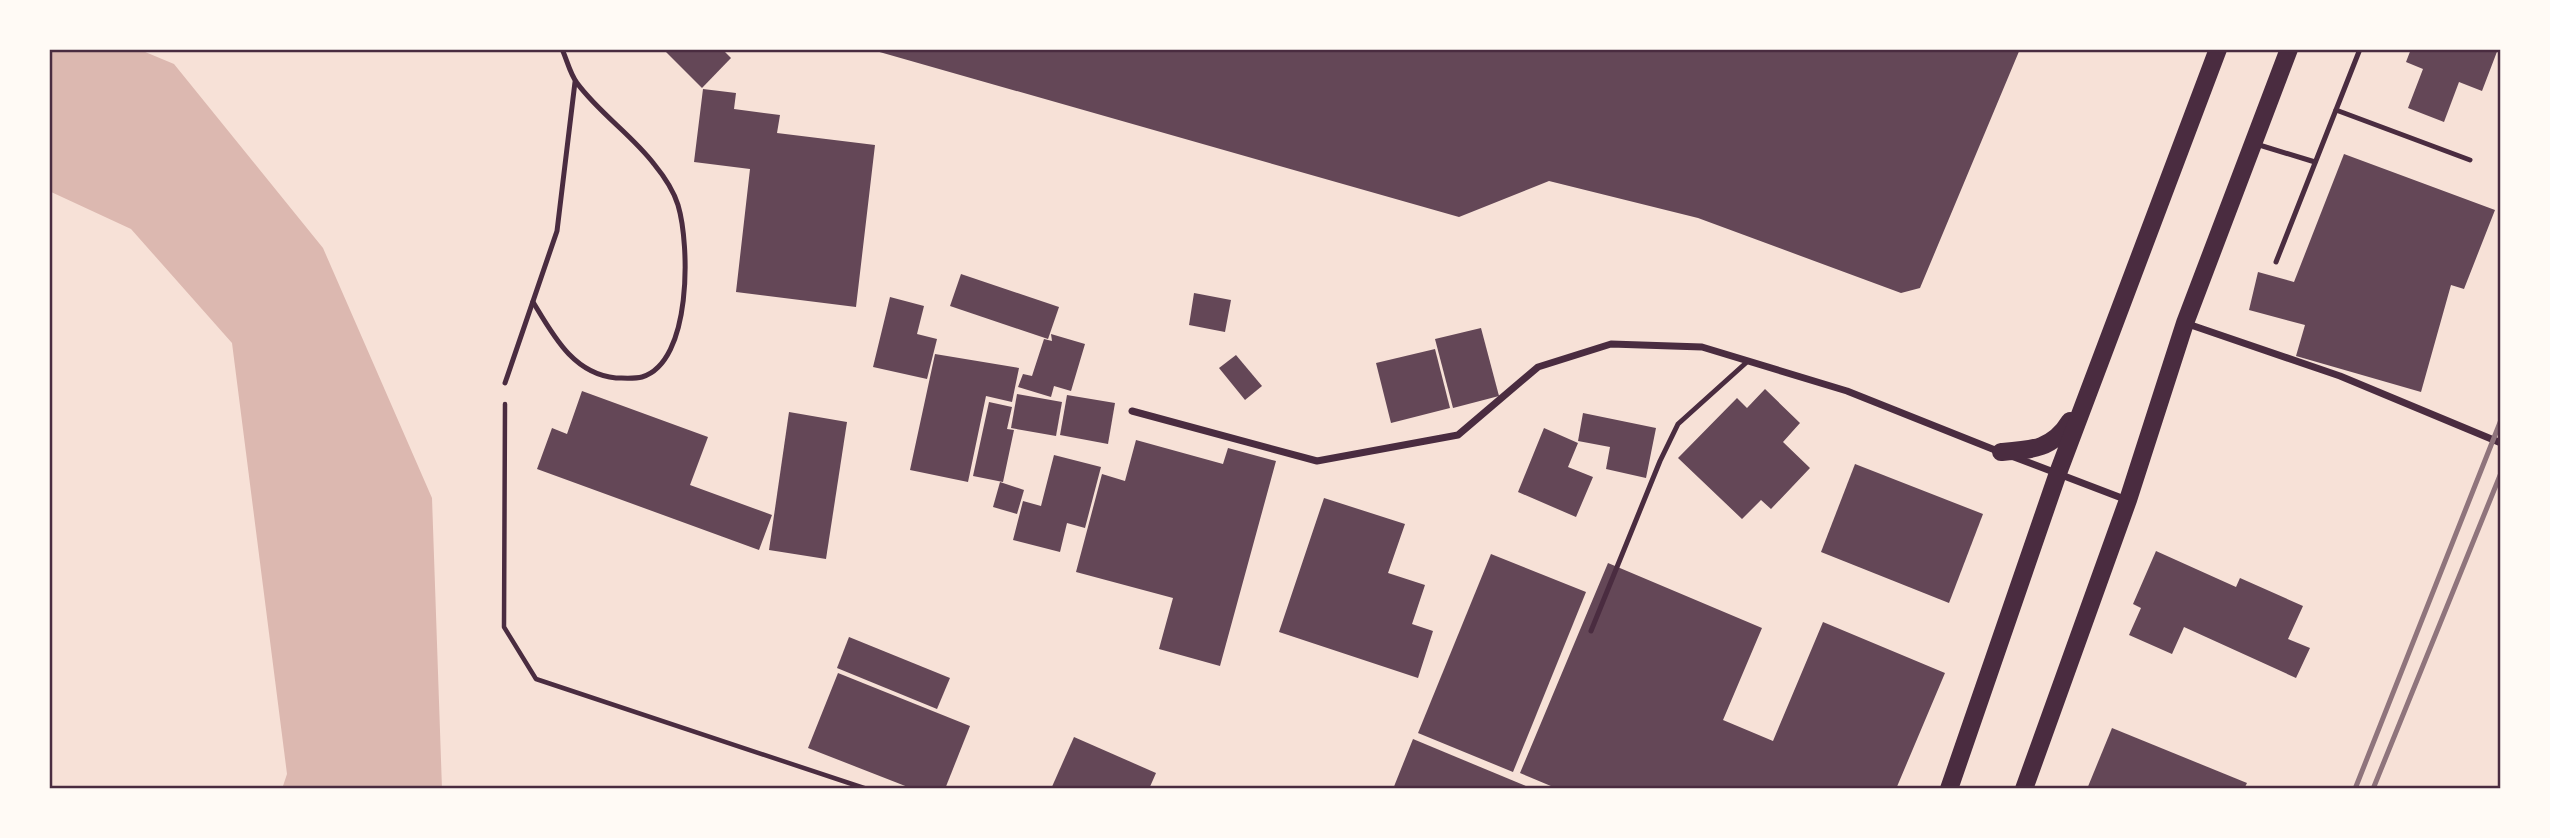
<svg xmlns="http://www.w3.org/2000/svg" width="2550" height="838" viewBox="0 0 2550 838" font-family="Rubik,sans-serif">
  <rect width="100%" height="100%" fill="#f7e1d7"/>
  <path fill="#dcb8b0" d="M49 49H138L174 64 323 248 432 498 442 789H282L287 774 232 343 131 229 49 191Z"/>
  <g fill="#644757">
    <path d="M663 49H722L731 58 702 88Z"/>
    <path d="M869 49H2020L1920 288 1901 293 1698 218 1549 181 1459 217Z"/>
    <path d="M2411 49H2498L2482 91 2459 82 2444 122 2408 108 2423 69 2406 62Z"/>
    <path d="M703 89 736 93 734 109 780 115 777 133 875 145 856 307 736 292 750 169 694 162Z"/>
    <path d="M2344 154 2495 210 2464 289 2451 285 2421 392 2296 356 2305 325 2249 310 2258 272 2294 282Z"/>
    <path d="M961 274 1059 307 1048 339 950 306Z"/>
    <path d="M1194 293 1231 300 1225 332 1189 325Z"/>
    <path d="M890 297 924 306 917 334 937 339 927 379 873 367Z"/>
    <path d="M1481 328 1499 396 1453 408 1435 339Z"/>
    <path d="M1051 334 1085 344 1071 391 1054 386 1051 397 1018 387 1023 374 1032 376 1044 339 1052 341Z"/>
    <path d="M1435 349 1450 408 1391 423 1376 363Z"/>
    <path d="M935 354 1019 368 1012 402 986 396 968 482 910 470Z"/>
    <path d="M1236 355 1262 386 1245 400 1219 368Z"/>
    <path d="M1765 389 1800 423 1783 442 1810 468 1771 509 1761 500 1742 519 1678 458 1737 398 1747 408Z"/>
    <path d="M582 391 708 437 690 485 772 515 759 550 537 469 552 428 567 434Z"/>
    <path d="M1017 394 1062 402 1056 436 1011 428Z"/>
    <path d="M1067 395 1115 403 1108 444 1060 435Z"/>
    <path d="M989 402 1012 407 1007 429 1014 430 1003 482 973 476Z"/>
    <path d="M789 412 847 422 826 559 769 550Z"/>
    <path d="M1583 413 1656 428 1646 478 1606 469 1610 447 1578 441Z"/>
    <path d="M1544 428 1578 443 1568 467 1593 477 1576 517 1518 492Z"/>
    <path d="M1136 440 1223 464 1228 448 1276 461 1220 666 1159 649 1173 598 1076 572 1102 474 1125 481Z"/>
    <path d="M1054 455 1101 467 1085 528 1067 523 1060 552 1013 540 1023 501 1041 506Z"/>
    <path d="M1855 464 1983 514 1949 603 1821 552Z"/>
    <path d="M1000 482 1024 490 1017 514 993 507Z"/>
    <path d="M1324 498 1405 524 1388 573 1425 585 1412 624 1433 631 1418 678 1279 632Z"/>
    <path d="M2156 551 2236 587 2240 578 2303 606 2288 639 2310 648 2296 678 2184 627 2172 654 2129 635 2141 608 2133 604Z"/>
    <path d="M1491 554 1586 592 1513 772 1418 733Z"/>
    <path d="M1608 563 1762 628 1723 720 1773 741 1823 622 1945 673 1896 789H1558L1520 773Z"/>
    <path d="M849 637 950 678 937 709 837 668Z"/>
    <path d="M838 673 970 726 945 789H913L808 748Z"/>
    <path d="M2112 728 2247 783 2244 789H2087Z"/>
    <path d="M1074 737 1156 773 1149 789H1051Z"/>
    <path d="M1413 739 1533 789H1393Z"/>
  </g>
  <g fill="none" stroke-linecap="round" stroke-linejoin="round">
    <path stroke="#4a2c40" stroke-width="4.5" d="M505 404 504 627 536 679 867 789"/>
    <g stroke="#4a2c40" stroke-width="5">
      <path d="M2336 110 2470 160"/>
      <path d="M2256 144 2315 162"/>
      <path d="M2276 262 2360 49"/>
      <path d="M533 302C553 335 573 374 616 378 623 378 635 379 642 377 692 362 690 245 678 205 674 192 663 175 654 164 632 135 599 113 577 83 570 74 567 60 562 49"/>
      <path d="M505 383 557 231 575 82"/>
      <path d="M1591 631 1660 461 1678 424 1748 361"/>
    </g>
    <g stroke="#4a2c40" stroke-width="7">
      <path d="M2185 323 2340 376 2501 443"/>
      <path d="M1132 411 1317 461 1458 435 1538 367 1611 344 1702 347 1847 391 2000 452"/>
      <path d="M2014 457 2127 500"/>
    </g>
    <g stroke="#4a2c40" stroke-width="18">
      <path d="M2001 452C2032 450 2053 449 2070 421"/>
      <path d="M1949 789 2058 473 2218 49"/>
      <path d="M2024 789 2128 500 2185 323 2289 49"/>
    </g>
    <g stroke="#8f747c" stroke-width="5">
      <path d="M2355 789 2501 420"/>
      <path d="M2373 789 2501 473"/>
    </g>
  </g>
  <rect width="2550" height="838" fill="none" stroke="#fffaf5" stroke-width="102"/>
  <rect x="51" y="51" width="2448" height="736" fill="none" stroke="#4a2c40" stroke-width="2.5"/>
</svg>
